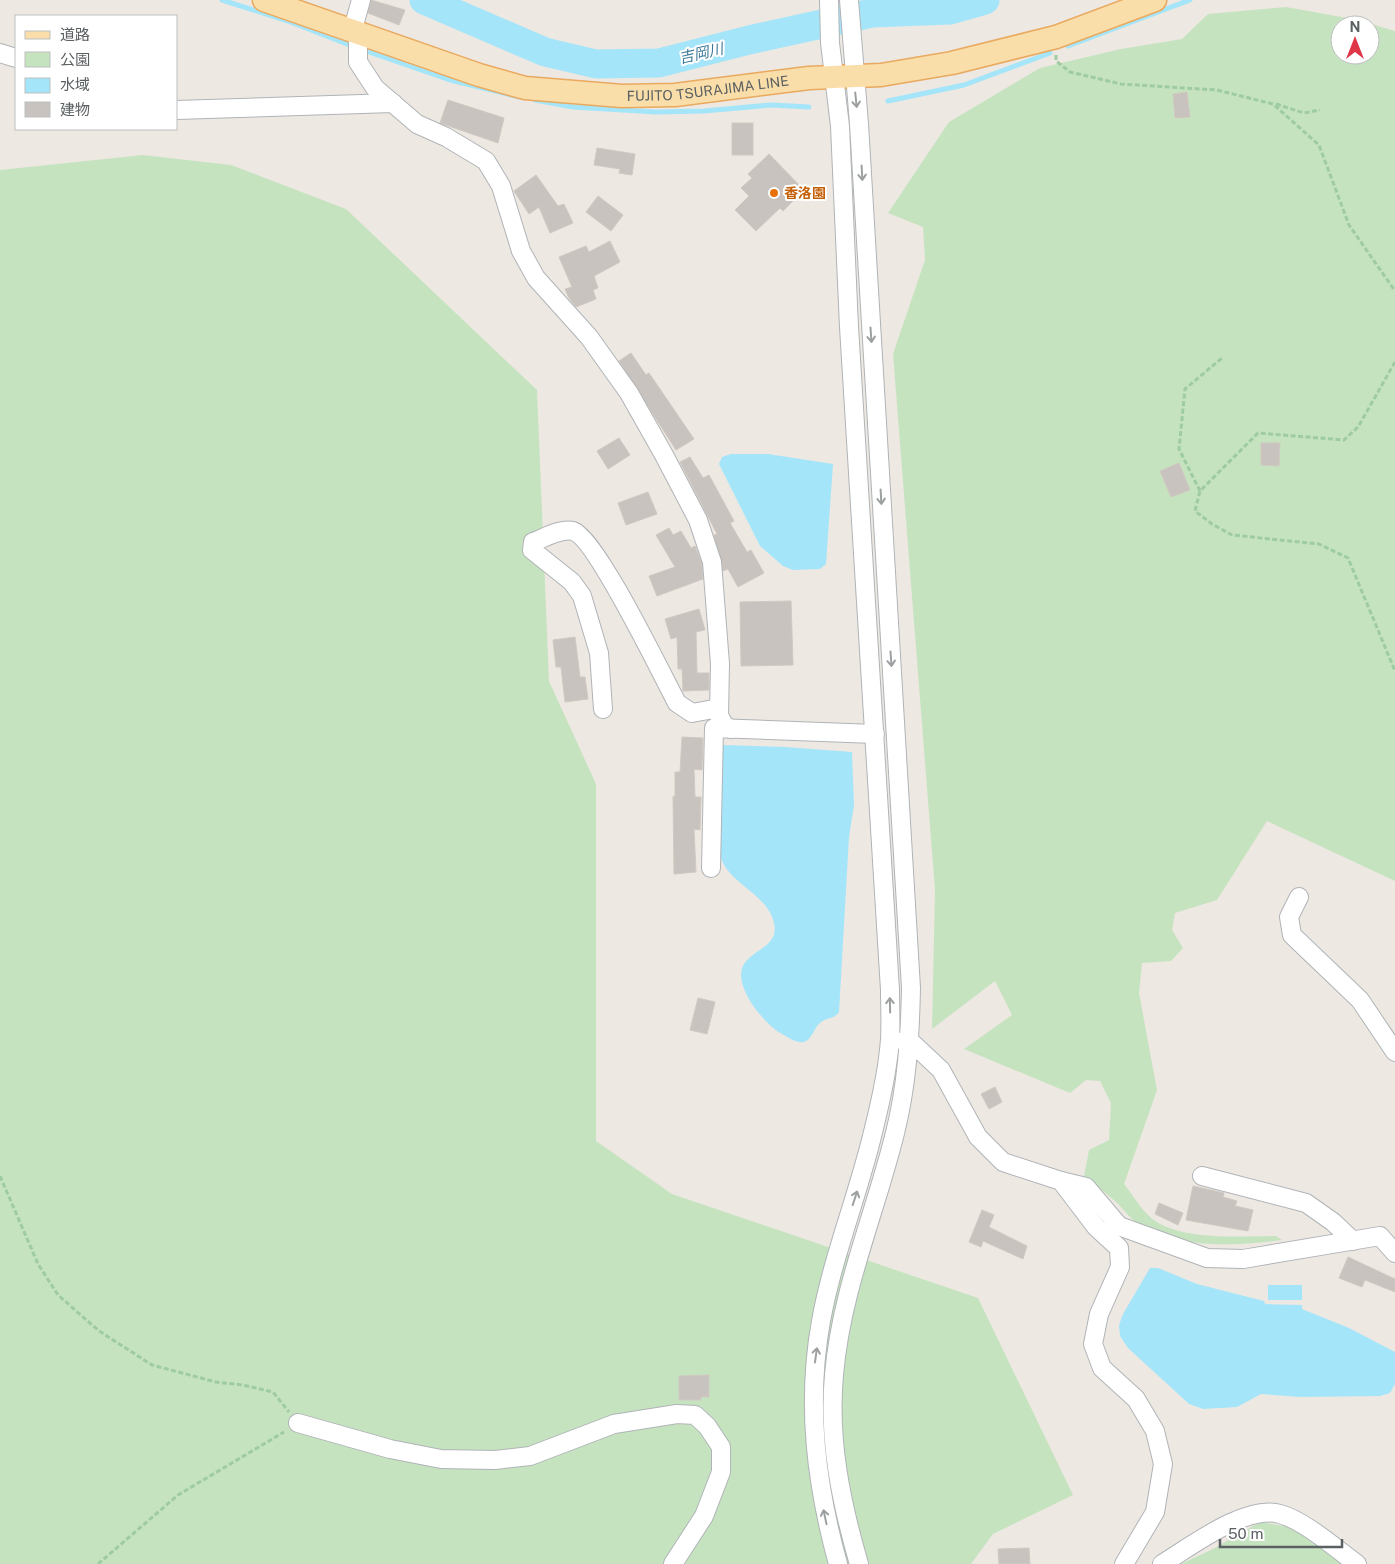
<svg xmlns="http://www.w3.org/2000/svg" width="1395" height="1564" viewBox="0 0 1395 1564" font-family="'Public Sans','Noto Sans JP',sans-serif">
  <rect width="100%" height="100%" fill="#ede8e2"/>
  <g fill="#c6e3c0" fill-rule="evenodd">
    <path d="M1286 7 1358 20 1395 31V881L1267 821 1217 900 1175 913 1172 930 1183 948 1171 961 1142 963 1139 993 1157 1090 1124 1184C1132 1194 1139 1206 1148 1215 1174 1242 1242 1236 1276 1236L1282 1240C1233 1246 1180 1250 1136 1222 1129 1217 1123 1209 1117 1203 1106 1193 1096 1185 1084 1176L1089 1150 1109 1140 1111 1103 1100 1081 1086 1080 1070 1093 964 1049 1012 1015 995 981 932 1029 935 890 893 354 925 260 923 227 888 213 949 122 1040 68 1121 49 1182 39 1208 14ZM1340 25H1370V55H1340Z"/>
    <path d="M143 155 231 165 346 209 537 390 549 681 596 784V1141L672 1194 978 1298 1073 1495 993 1534 971 1564H0V170Z"/>
    <path d="M1260 1522 1290 1527 1343 1564H1181L1211 1550Z"/>
  </g>
  <g fill="#a5e5fa">
    <path d="M731 454H768L833 464 826 564 820 569 793 570 783 566 760 546 719 464 722 457Z"/>
    <path d="M721 745 785 747 852 752 854 805 849 837 839 1012C834 1020 826 1017 820 1023 814 1028 813 1037 806 1041 799 1045 789 1038 782 1034 765 1025 733 987 743 966 750 950 780 947 774 923 768 896 735 886 723 863 714 845 720 768 721 745Z"/>
    <path d="M1150 1268H1158L1197 1284 1264 1301 1265 1304 1302 1305V1309L1349 1328 1395 1352V1384L1390 1393 1380 1396 1300 1397 1261 1394 1237 1407 1203 1409 1189 1404 1128 1348 1120 1336 1119 1325 1123 1314Z"/>
    <rect x="1268" y="1285" width="34" height="15"/>
  </g>
  <g fill="none" stroke-linecap="round" stroke-linejoin="round">
    <g stroke="#a5e5fa" stroke-width="5">
      <path d="M222 0 288 21 352 46"/>
      <path d="M1068 46 1190 0"/>
      <path d="M369 52 450 80 519 97"/>
      <path d="M535 100 573 107 656 112 704 111 771 105 809 107"/>
      <path d="M888 101 964 85 1050 53"/>
    </g>
    <path stroke="#a5e5fa" stroke-width="29" d="M424 0 545 52 596 64 659 63 749 40 872 13 950 10 985 0"/>
  </g>
  <g fill="#c8c3bf" stroke="#d1c9c1">
    <path d="M371 0 405 10 399 25 368 13Z"/>
    <path d="M1187 92 1190 117 1175 118 1173 94Z"/>
    <path d="M448 100 504 118 498 143 440 123Z"/>
    <rect x="732" y="123" width="21" height="32"/>
    <path d="M597 148 635 154 632 175 619 173 620 169 594 165Z"/>
    <path d="M769 154 804 190 783 211 780 208 756 231 735 210 749 196 741 188 752 178 748 174Z"/>
    <path d="M536 175 558 206 564 204 573 223 550 233 539 207 529 214 514 191Z"/>
    <path d="M598 196 623 215 611 231 586 212Z"/>
    <path d="M610 241 620 262 594 276 598 288 593 290 596 299 576 307 569 298 565 289 572 287 559 257 586 246 589 252Z"/>
    <path d="M631 353 646 375 649 373 694 439 676 450 619 361Z"/>
    <path d="M619 438 630 455 608 469 597 451Z"/>
    <path d="M1261 443H1280L1279 466 1261 465Z"/>
    <path d="M690 457 703 478 709 475 734 521 730 523 747 552 751 550 764 573 738 587 728 569 723 571 714 535 717 534 680 462Z"/>
    <path d="M1179 463 1190 490 1171 497 1160 471Z"/>
    <path d="M648 492 657 514 626 525 618 503Z"/>
    <path d="M669 528 673 535 681 531 691 548 695 546 702 564 703 579 657 596 649 576 675 567 656 535Z"/>
    <path d="M791 601 793 665 741 666 740 602Z"/>
    <path d="M699 609 705 630 696 632 697 673H709V690L683 691 682 669H678L677 637 671 639 665 619Z"/>
    <path d="M575 637 580 677H585L588 699 565 702 561 667H556L553 640Z"/>
    <path d="M682 737 703 738 702 770 694 769 695 797H701L700 830 694 829 696 872 674 874 673 796 675 797V772H680Z"/>
    <path d="M698 998 715 1002 707 1034 690 1030Z"/>
    <path d="M995 1087 1002 1102 989 1109 981 1094Z"/>
    <path d="M1193 1186 1224 1193 1223 1197 1237 1201 1235 1206 1253 1210 1248 1231 1186 1220Z"/>
    <path d="M1159 1203 1183 1213 1178 1225 1155 1214Z"/>
    <path d="M982 1210 994 1215 989 1227 1027 1246 1023 1259 983 1241 981 1247 969 1242Z"/>
    <path d="M1348 1257 1395 1279V1292L1365 1280 1362 1287 1339 1278Z"/>
    <path d="M709 1375V1397H701V1400H679V1376Z"/>
    <path d="M1029 1548 1030 1564H999L998 1549Z"/>
  </g>
  <g fill="none" stroke-linecap="round" stroke-linejoin="round">
    <g stroke="#b0b4b7" stroke-width="20">
      <g id="minor">
        <path d="M829 0 830 43 840 126 849 327 890 990C890 1006 891 1023 890 1039 888 1068 881 1100 874 1128 859 1193 833 1255 821 1321 806 1404 816 1484 838 1564"/>
        <path d="M849 0 859 124 911 988C910 1037 907 1085 895 1133 875 1214 841 1291 834 1375 828 1440 841 1502 859 1564"/>
        <path d="M352 32 361 0"/>
        <path d="M358 34V62L375 88 417 124 446 137 486 161 501 186 521 251 536 278 589 337 629 393 664 455 698 520 712 562 720 664 719 715 724 725 731 729"/>
        <path d="M0 53 16 58"/>
        <path d="M176 110 393 103"/>
        <path d="M603 709 599 653 582 596 572 582 532 550 533 542C544 538 561 528 573 531 596 538 662 675 677 703L692 713 719 708"/>
        <path d="M711 868 714 728 875 734"/>
        <path d="M1299 897 1289 917 1292 935 1360 1000 1395 1052"/>
        <path d="M903 1041H910L941 1070 978 1137 1003 1162 1061 1181 1096 1227 1119 1248 1120 1267 1099 1314 1093 1344 1102 1368 1136 1399 1155 1431 1163 1464 1155 1512 1124 1564"/>
        <path d="M1202 1176 1306 1203 1333 1222 1353 1241"/>
        <path d="M1061 1181 1086 1187 1119 1226 1207 1258 1243 1259 1380 1236 1395 1253"/>
        <path d="M298 1423 390 1449 441 1459 495 1460 530 1456 614 1424 677 1414 695 1415 707 1426 721 1447V1472L704 1516 673 1564"/>
        <path d="M1162 1564C1190 1547 1246 1504 1280 1514 1305 1521 1335 1548 1357 1564"/>
      </g>
    </g>
    <g stroke="#e9a95f" stroke-width="25">
      <g id="major">
        <path id="s1" d="M264 0 479 75 525 88 622 96 675 95 809 78 881 75 952 63 1056 37 1155 0"/>
      </g>
    </g>
    <g stroke="#9ecba1" stroke-width="3" stroke-dasharray="5 2.5" stroke-linecap="butt">
      <path d="M1056 55V61L1070 72 1121 84 1217 90 1273 104 1319 145 1349 225 1395 291"/>
      <path d="M1276 104 1304 113 1320 110"/>
      <path d="M1395 362 1358 427 1344 440 1258 433 1200 491 1195 511 1212 524 1232 535 1319 544 1348 558 1395 671"/>
      <path d="M1200 491 1179 449 1185 389 1222 358"/>
      <path d="M0 1176 38 1264 58 1295 99 1331 152 1365 216 1382 243 1385 273 1392 289 1412"/>
      <path d="M98 1564 178 1495 284 1432"/>
    </g>
    <use href="#minor" stroke="#fff" stroke-width="18"/>
    <use href="#major" stroke="#fadeaa" stroke-width="22"/>
  </g>
  <defs><path id="oneway-shaft" d="M-6 0H5M1.5-3L5.5 0L1.5 3" fill="none" stroke-width="1.6" stroke-linecap="round" stroke-linejoin="round" transform="scale(1.25)"/></defs>
  <g stroke="#9da0a1">
    <use href="#oneway-shaft" transform="translate(856 100) rotate(84)"/>
    <use href="#oneway-shaft" transform="translate(862 173) rotate(87)"/>
    <use href="#oneway-shaft" transform="translate(871 335) rotate(86)"/>
    <use href="#oneway-shaft" transform="translate(881 497) rotate(87)"/>
    <use href="#oneway-shaft" transform="translate(891 659) rotate(86)"/>
    <use href="#oneway-shaft" transform="translate(890 1005) rotate(-91)"/>
    <use href="#oneway-shaft" transform="translate(855 1198) rotate(-72)"/>
    <use href="#oneway-shaft" transform="translate(816 1355) rotate(-82)"/>
    <use href="#oneway-shaft" transform="translate(825 1517) rotate(-102)"/>
  </g>
  <circle fill="#e8710a" stroke="#fff" stroke-width="2" cx="774" cy="193" r="5"/>
  <g text-anchor="middle" dominant-baseline="central" stroke-width="4" stroke-linejoin="round" paint-order="stroke">
    <g font-size="14" fill="#5b6062" stroke="#fff">
      <text stroke="none"><textPath href="#s1" startOffset="459">FUJITO TSURAJIMA LINE</textPath></text>
    </g>
    <g font-size="14" font-weight="bold" fill="#c56008" stroke="#fff" text-anchor="start">
      <text x="784" y="193">香洛園</text>
    </g>
    <g font-size="15" font-style="italic" fill="#3e7b9a" stroke="#fff">
      <text transform="translate(701 53) rotate(-13)">吉岡川</text>
    </g>
  </g>
  <rect x="15" y="15" width="162" height="115" fill="#ffffff" stroke="#bdbfc0"/>
  <rect x="25" y="31" width="25" height="8" fill="#fadeaa" stroke="#bdbfc0"/>
  <text x="60" y="40" font-size="15" fill="#5b6062">道路</text>
  <rect x="25" y="52" width="25" height="15" fill="#c6e3c0" stroke="#bdbfc0"/>
  <text x="60" y="65" font-size="15" fill="#5b6062">公園</text>
  <rect x="25" y="78" width="25" height="15" fill="#a5e5fa" stroke="#bdbfc0"/>
  <text x="60" y="90" font-size="15" fill="#5b6062">水域</text>
  <rect x="25" y="102" width="25" height="15" fill="#c8c3bf" stroke="#bdbfc0"/>
  <text x="60" y="115" font-size="15" fill="#5b6062">建物</text>
  <g transform="translate(1355 40)"><circle r="24" fill="#ffffff" stroke="#bdbfc0"/>
  <path d="M0-4L9 19L0 12L-9 19Z" fill="#df3648"/>
  <text y="-8" font-size="14" font-weight="bold" text-anchor="middle" fill="#5b6062">N</text>
  </g>
  <path d="M1220 1539v8h122v-8" fill="none" stroke="#5b6062" stroke-width="2.5"/>
  <text x="1228" y="1539" font-size="15" fill="#5b6062" stroke="#ffffff" stroke-width="4" paint-order="stroke">50 m</text>
</svg>
